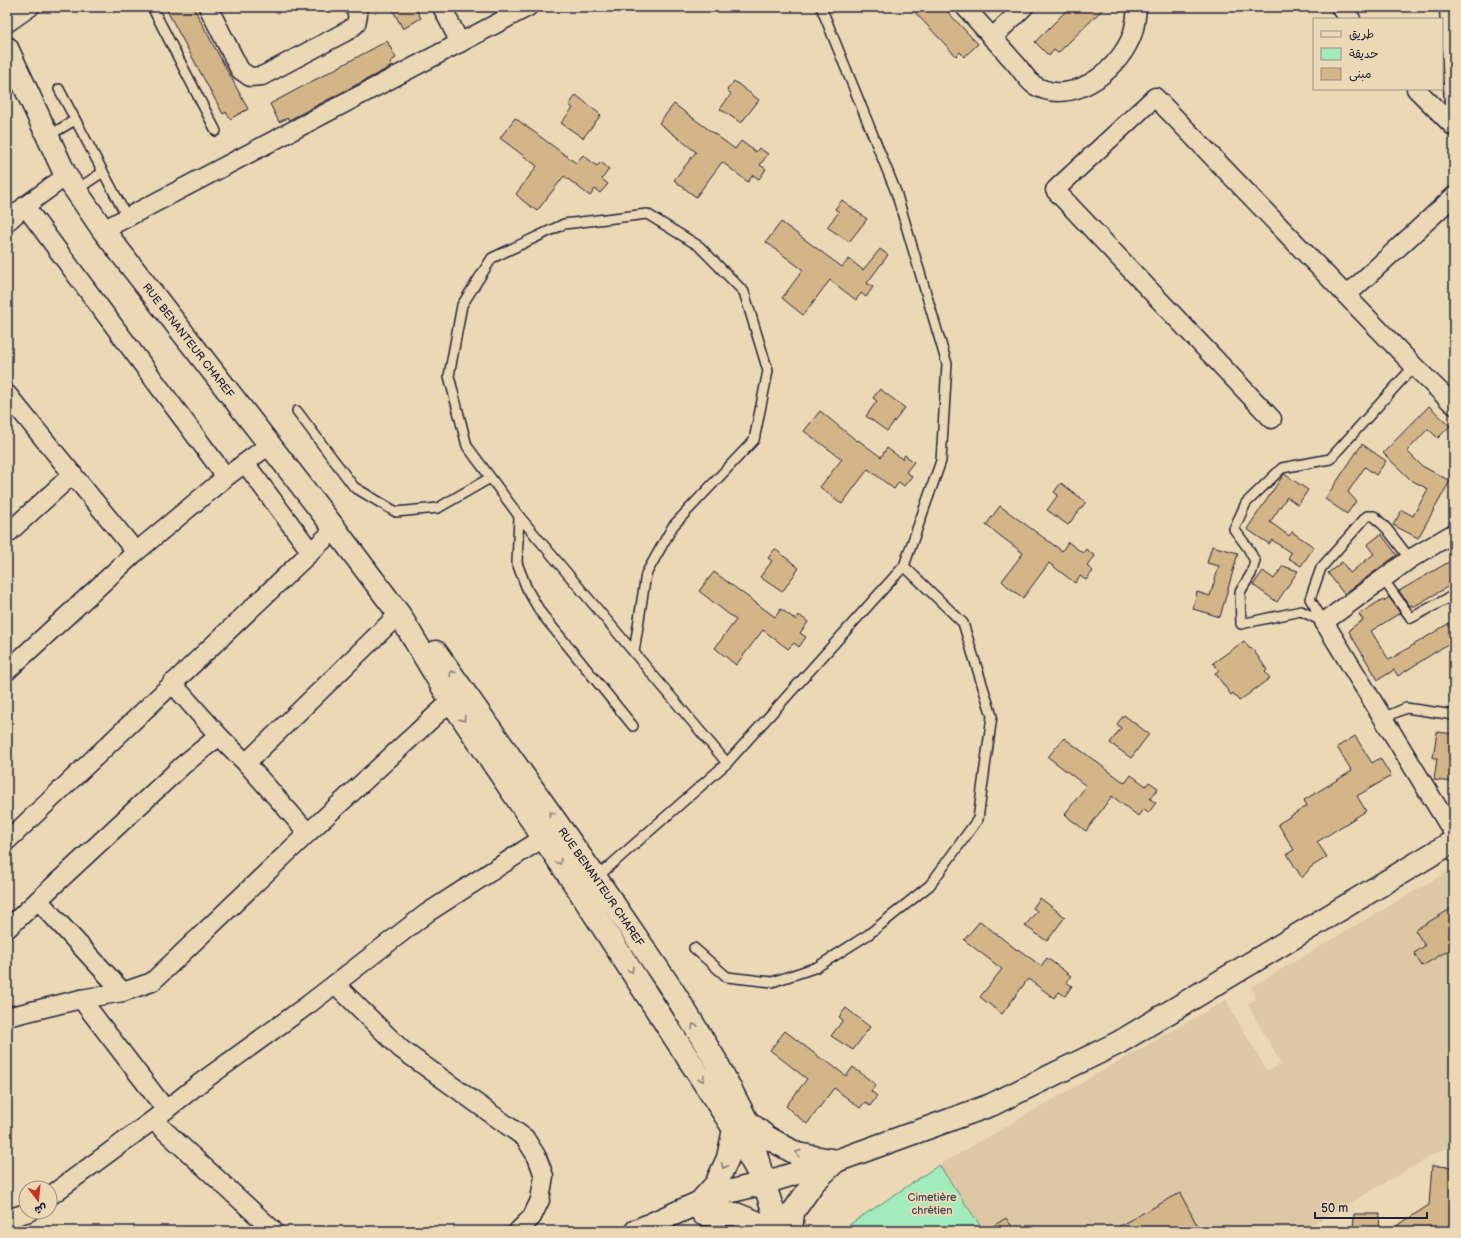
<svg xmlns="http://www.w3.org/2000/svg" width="1461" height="1238" viewBox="0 0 1461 1238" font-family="'Balsamiq Sans','Playpen Sans Arabic',sans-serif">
  <rect width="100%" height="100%" fill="#edd8b6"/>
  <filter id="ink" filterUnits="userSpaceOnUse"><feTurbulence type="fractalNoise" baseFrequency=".025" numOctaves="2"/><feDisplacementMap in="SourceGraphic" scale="8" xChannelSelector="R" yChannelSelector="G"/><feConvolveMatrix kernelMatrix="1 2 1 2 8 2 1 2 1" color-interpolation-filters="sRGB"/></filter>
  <g filter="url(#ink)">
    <path fill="#dec7a4" d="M1454 868V1143L1301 1231H984L939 1165 1226 1000 1267 1071 1281 1064 1247 1004 1256 998 1251 987Z"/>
    <path fill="#a2ecbb" stroke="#62877b" d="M939 1165 984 1231H840Z"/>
    <g fill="#d4b588" stroke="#22223b">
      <path d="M165 7H193L248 109 230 119 226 112 223 114Z"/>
      <path d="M391 7H415L421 18 403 29Z"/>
      <path d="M910 7H943L978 44 964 57 960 52 956 56Z"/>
      <path d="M1070 7H1105L1058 53 1054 50 1049 56 1035 42Z"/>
      <path d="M387 41 396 58 390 62 392 66 289 120 288 118 279 122 270 104Z"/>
      <path d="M734 81 759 100 741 123 720 109 731 94 727 90Z"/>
      <path d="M576 95 601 115 583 138 561 123 573 108 569 105Z"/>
      <path d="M674 104 735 149 741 141 756 152 759 148 768 154 760 165 766 169 759 179 753 175 748 182 722 162 696 197 680 185 674 180 696 152 659 123Z"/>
      <path d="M515 118 576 163 583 155 597 166 601 162 609 169 602 179 608 184 600 193 595 189 590 196 564 176 537 211 522 200 516 194 537 166 500 138Z"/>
      <path d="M842 200 867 219 849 242 827 227 839 212 835 209Z"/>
      <path d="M781 222 842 267 849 259 863 270 880 249 888 255 867 283 873 287 866 297 861 293 856 300 830 280 803 315 788 303 782 298 803 270 766 242Z"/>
      <path d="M880 389 905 408 887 431 866 416 877 401 873 398Z"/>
      <path d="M1429 406 1450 426 1438 438 1428 429 1407 451 1422 466 1450 481 1418 538 1393 525 1402 510 1413 516 1428 489 1411 480 1383 453Z"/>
      <path d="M820 411 857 441 858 440 881 457 887 448 902 459 905 455 914 462 906 472 912 476 904 486 899 482 894 489 868 469 842 504 826 492 820 487 842 459 804 431Z"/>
      <path d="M1362 444 1386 461 1376 475 1365 467 1348 492 1356 501 1347 514 1325 499Z"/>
      <path d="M1284 474 1308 490 1298 505 1287 497 1270 522 1289 536 1292 532 1314 547 1301 566 1288 558 1291 553 1272 540 1269 544 1247 529Z"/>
      <path d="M1061 483 1086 502 1068 525 1047 510 1058 495 1054 492Z"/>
      <path d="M1000 506 1062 551 1068 542 1083 553 1086 549 1095 556 1087 566 1093 571 1086 580 1080 576 1075 583 1049 563 1023 598 1007 586 1002 581 1023 553 986 525Z"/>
      <path d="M1381 534 1397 555 1344 594 1328 573 1342 562 1350 573 1374 554 1367 545Z"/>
      <path d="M1212 546 1238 553 1220 617 1193 609 1197 592 1210 596 1219 566 1207 563Z"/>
      <path d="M775 549 799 568 782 592 760 577 772 561 768 558Z"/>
      <path d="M1454 559V583L1413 607 1412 605 1410 606 1399 591Z"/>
      <path d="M1283 566 1298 571 1277 602 1253 585 1263 571 1274 579Z"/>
      <path d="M714 572 775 617 781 609 796 620 799 615 808 622 800 633 806 637 799 647 794 643 788 649 763 630 736 665 721 653 715 648 736 620 699 591Z"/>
      <path d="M1389 597 1400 613 1371 631 1389 660 1454 620V640L1398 676 1394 670 1378 680 1349 632 1351 628 1363 620 1359 614 1383 599 1384 601Z"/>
      <path d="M1244 641 1250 649 1252 648 1267 670 1265 672 1270 678 1239 701 1233 693 1231 695 1215 673 1219 671 1213 663Z"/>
      <path d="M1124 715 1149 734 1131 758 1110 743 1121 728 1117 724Z"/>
      <path d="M1437 732 1454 734 1453 759H1454V782L1434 780 1437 758H1433Z"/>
      <path d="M1355 736 1372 763 1380 758 1391 776 1357 796 1366 811 1317 842 1327 857 1311 867 1302 878 1287 854 1294 850 1278 824 1307 806 1304 800 1352 771 1337 747Z"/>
      <path d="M1064 738 1125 783 1131 775 1146 786 1149 782 1158 788 1150 799 1156 803 1148 813 1143 809 1138 816 1112 796 1086 831 1070 819 1065 814 1086 786 1048 757Z"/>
      <path d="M1040 898 1065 917 1047 941 1025 926 1037 911 1033 908Z"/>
      <path d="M1454 907V947L1422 966 1414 953 1425 946 1415 930Z"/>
      <path d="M980 921 1017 950 1018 949 1041 966 1047 958 1071 976 1066 982 1072 986 1065 996 1059 992 1054 998 1028 979 1002 1014 980 997 1002 969 964 940Z"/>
      <path d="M846 1008 870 1027 853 1050 831 1036 843 1020 839 1017Z"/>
      <path d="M785 1031 823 1060 824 1059 846 1076 853 1067 876 1085 871 1091 877 1096 870 1106 865 1102 860 1108 834 1088 807 1124 792 1112 786 1106 807 1079 770 1050Z"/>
      <path d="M1432 1166 1454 1167V1231H1389L1429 1205Z"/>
      <path d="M1180 1193 1197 1225 1186 1231H1110Z"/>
      <path d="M1354 1214H1380L1379 1231H1353Z"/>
      <path d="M1006 1218 1015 1231H985Z"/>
    </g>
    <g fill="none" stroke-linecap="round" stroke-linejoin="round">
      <g stroke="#22223b" stroke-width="12">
        <g id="lane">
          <path d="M152 7 216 131"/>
          <path d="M59 89 127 217"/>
          <path d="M48 136 75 120"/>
          <path d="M76 190 103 172"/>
          <path d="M297 411 354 487 396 512 438 508 490 478"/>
          <path d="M519 516 517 563 527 589 541 613 633 726"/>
          <path d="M1410 559 1387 529 1374 516H1367L1321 568 1310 599 1324 622 1301 611 1241 624 1240 592 1251 574 1255 561 1248 548 1234 529 1246 503 1282 468 1330 459 1414 366"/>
          <path d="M1383 579 1411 618 1454 595"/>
          <path d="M634 652 646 574 673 526 754 440 768 371 744 292 699 246 647 214 564 224 492 258 462 305 449 376 467 446 519 516 727 763"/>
          <path d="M1383 718 1406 708 1454 715"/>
          <path d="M596 878 727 763 904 566 941 461 947 364 896 192 821 7"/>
          <path d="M694 948 727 977 772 982 817 967 869 934 930 885 978 819 992 716 963 623 904 566"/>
        </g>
      </g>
      <g stroke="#22223b" stroke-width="21">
        <g id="street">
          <path d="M208 7 240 70 250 77 262 76 349 30 356 24 358 15 354 7"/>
          <path d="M442 7 460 43"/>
          <path d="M965 7C982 26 999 45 1016 64 1021 70 1027 80 1034 85 1070 107 1115 73 1130 40 1135 30 1136 18 1137 7"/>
          <path d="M1340 7 1351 19"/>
          <path d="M1449 7 1454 103"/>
          <path d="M7 23 30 7"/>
          <path d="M992 38 1024 7"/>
          <path d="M1416 89 1454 127"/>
          <path d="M25 206 226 477"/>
          <path d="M7 222 25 206 66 176"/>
          <path d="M103 230 528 7"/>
          <path d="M1347 295 1454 196"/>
          <path d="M7 394 136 552"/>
          <path d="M1272 419 1055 190 1155 97 1414 366 1454 405"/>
          <path d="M245 463 311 552"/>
          <path d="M1454 533 1410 559 1324 622 1454 834"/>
          <path d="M7 534 73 474"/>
          <path d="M7 671 136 552 226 477 269 445"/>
          <path d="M172 683 219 736 246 763 308 833"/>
          <path d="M246 763 399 614"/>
          <path d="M7 841 335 529"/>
          <path d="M38 900 123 992"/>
          <path d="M7 929 183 765 219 736"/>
          <path d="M335 984 401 1049 525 1138 537 1157 544 1176 540 1200 532 1217 518 1231"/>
          <path d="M81 999 166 1110"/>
          <path d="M7 1017 81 999 123 992 152 982 308 833 451 701"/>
          <path d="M153 1120 274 1231"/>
          <path d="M50 1196 153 1120 200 1083 309 1004 427 913 543 838"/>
          <path d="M7 1219 29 1212"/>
        </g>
      </g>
      <g stroke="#22223b" stroke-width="25">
        <g id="secondary">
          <path id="s1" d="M7 48 66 176 103 230 335 529 399 614 451 701 580 892 734 1129 764 1183"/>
          <path id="s2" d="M436 652 596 878 673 991 716 1061 747 1121 764 1183 780 1231"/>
          <path d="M747 1121 767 1137 797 1154 831 1160"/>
          <path d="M700 1202 716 1184 728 1158 734 1129"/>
          <path d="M703 1214H736L766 1226 770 1231"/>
          <path d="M636 1231 716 1195 764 1183 836 1161 991 1105 1118 1043 1454 841"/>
          <path d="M791 1231 793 1212 814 1182 834 1163"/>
        </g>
      </g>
      <use href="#lane" stroke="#edd8b6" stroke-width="9"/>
      <use href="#street" stroke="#edd8b6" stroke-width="18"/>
      <use href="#secondary" stroke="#edd8b6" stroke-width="22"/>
    </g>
    <defs><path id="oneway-chevron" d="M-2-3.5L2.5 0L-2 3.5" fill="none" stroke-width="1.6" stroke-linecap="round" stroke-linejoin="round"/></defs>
    <g stroke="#887d78">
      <use href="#oneway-chevron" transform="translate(452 673) rotate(-125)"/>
      <use href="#oneway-chevron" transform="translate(463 719) rotate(56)"/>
      <use href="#oneway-chevron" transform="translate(551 814) rotate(-125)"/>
      <use href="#oneway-chevron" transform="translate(559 862) rotate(56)"/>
      <use href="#oneway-chevron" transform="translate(631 970) rotate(57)"/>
      <use href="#oneway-chevron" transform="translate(694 1026) rotate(-121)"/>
      <use href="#oneway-chevron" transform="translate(702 1079) rotate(57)"/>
      <use href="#oneway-chevron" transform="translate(798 1153) rotate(-161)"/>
      <use href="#oneway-chevron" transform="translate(724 1166) rotate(115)"/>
    </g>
  </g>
  <g text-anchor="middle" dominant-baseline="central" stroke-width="4" stroke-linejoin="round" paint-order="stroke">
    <g font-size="11" fill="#22223b" stroke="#edd8b6">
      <text stroke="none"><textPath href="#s1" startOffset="346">RUE BENANTEUR CHAREF</textPath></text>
      <text stroke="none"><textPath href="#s2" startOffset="287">RUE BENANTEUR CHAREF</textPath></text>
    </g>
    <g font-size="11" fill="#3c4a55" stroke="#edd8b6">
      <text x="932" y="1197">Cimetière<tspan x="932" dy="13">chrétien</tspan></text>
    </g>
  </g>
  <rect width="1461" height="1238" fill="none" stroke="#edd8b6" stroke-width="24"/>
  <rect x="12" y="12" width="1437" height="1214" fill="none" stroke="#22223b" stroke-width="1.5" filter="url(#ink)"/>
  <rect x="1313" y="18" width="130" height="72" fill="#edd8b6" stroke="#9c8f85"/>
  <rect x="1321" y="31" width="20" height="6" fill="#edd8b6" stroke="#9c8f85"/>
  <text x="1349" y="38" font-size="12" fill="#22223b">طريق</text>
  <rect x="1321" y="48" width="20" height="12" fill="#a2ecbb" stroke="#9c8f85"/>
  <text x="1349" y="58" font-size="12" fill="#22223b">حديقة</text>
  <rect x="1321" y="68" width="20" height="12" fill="#d4b588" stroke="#9c8f85"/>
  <text x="1349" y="78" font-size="12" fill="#22223b">مبنى</text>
  <g transform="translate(38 1200) rotate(164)"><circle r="19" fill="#edd8b6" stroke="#9c8f85"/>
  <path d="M0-3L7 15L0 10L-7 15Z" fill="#c8321e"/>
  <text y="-6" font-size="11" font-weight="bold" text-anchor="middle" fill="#22223b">ش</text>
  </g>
  <path d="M1315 1212v6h112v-6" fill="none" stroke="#22223b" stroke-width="2"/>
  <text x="1321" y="1212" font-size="12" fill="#22223b" stroke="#edd8b6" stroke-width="3" paint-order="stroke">50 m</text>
</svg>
